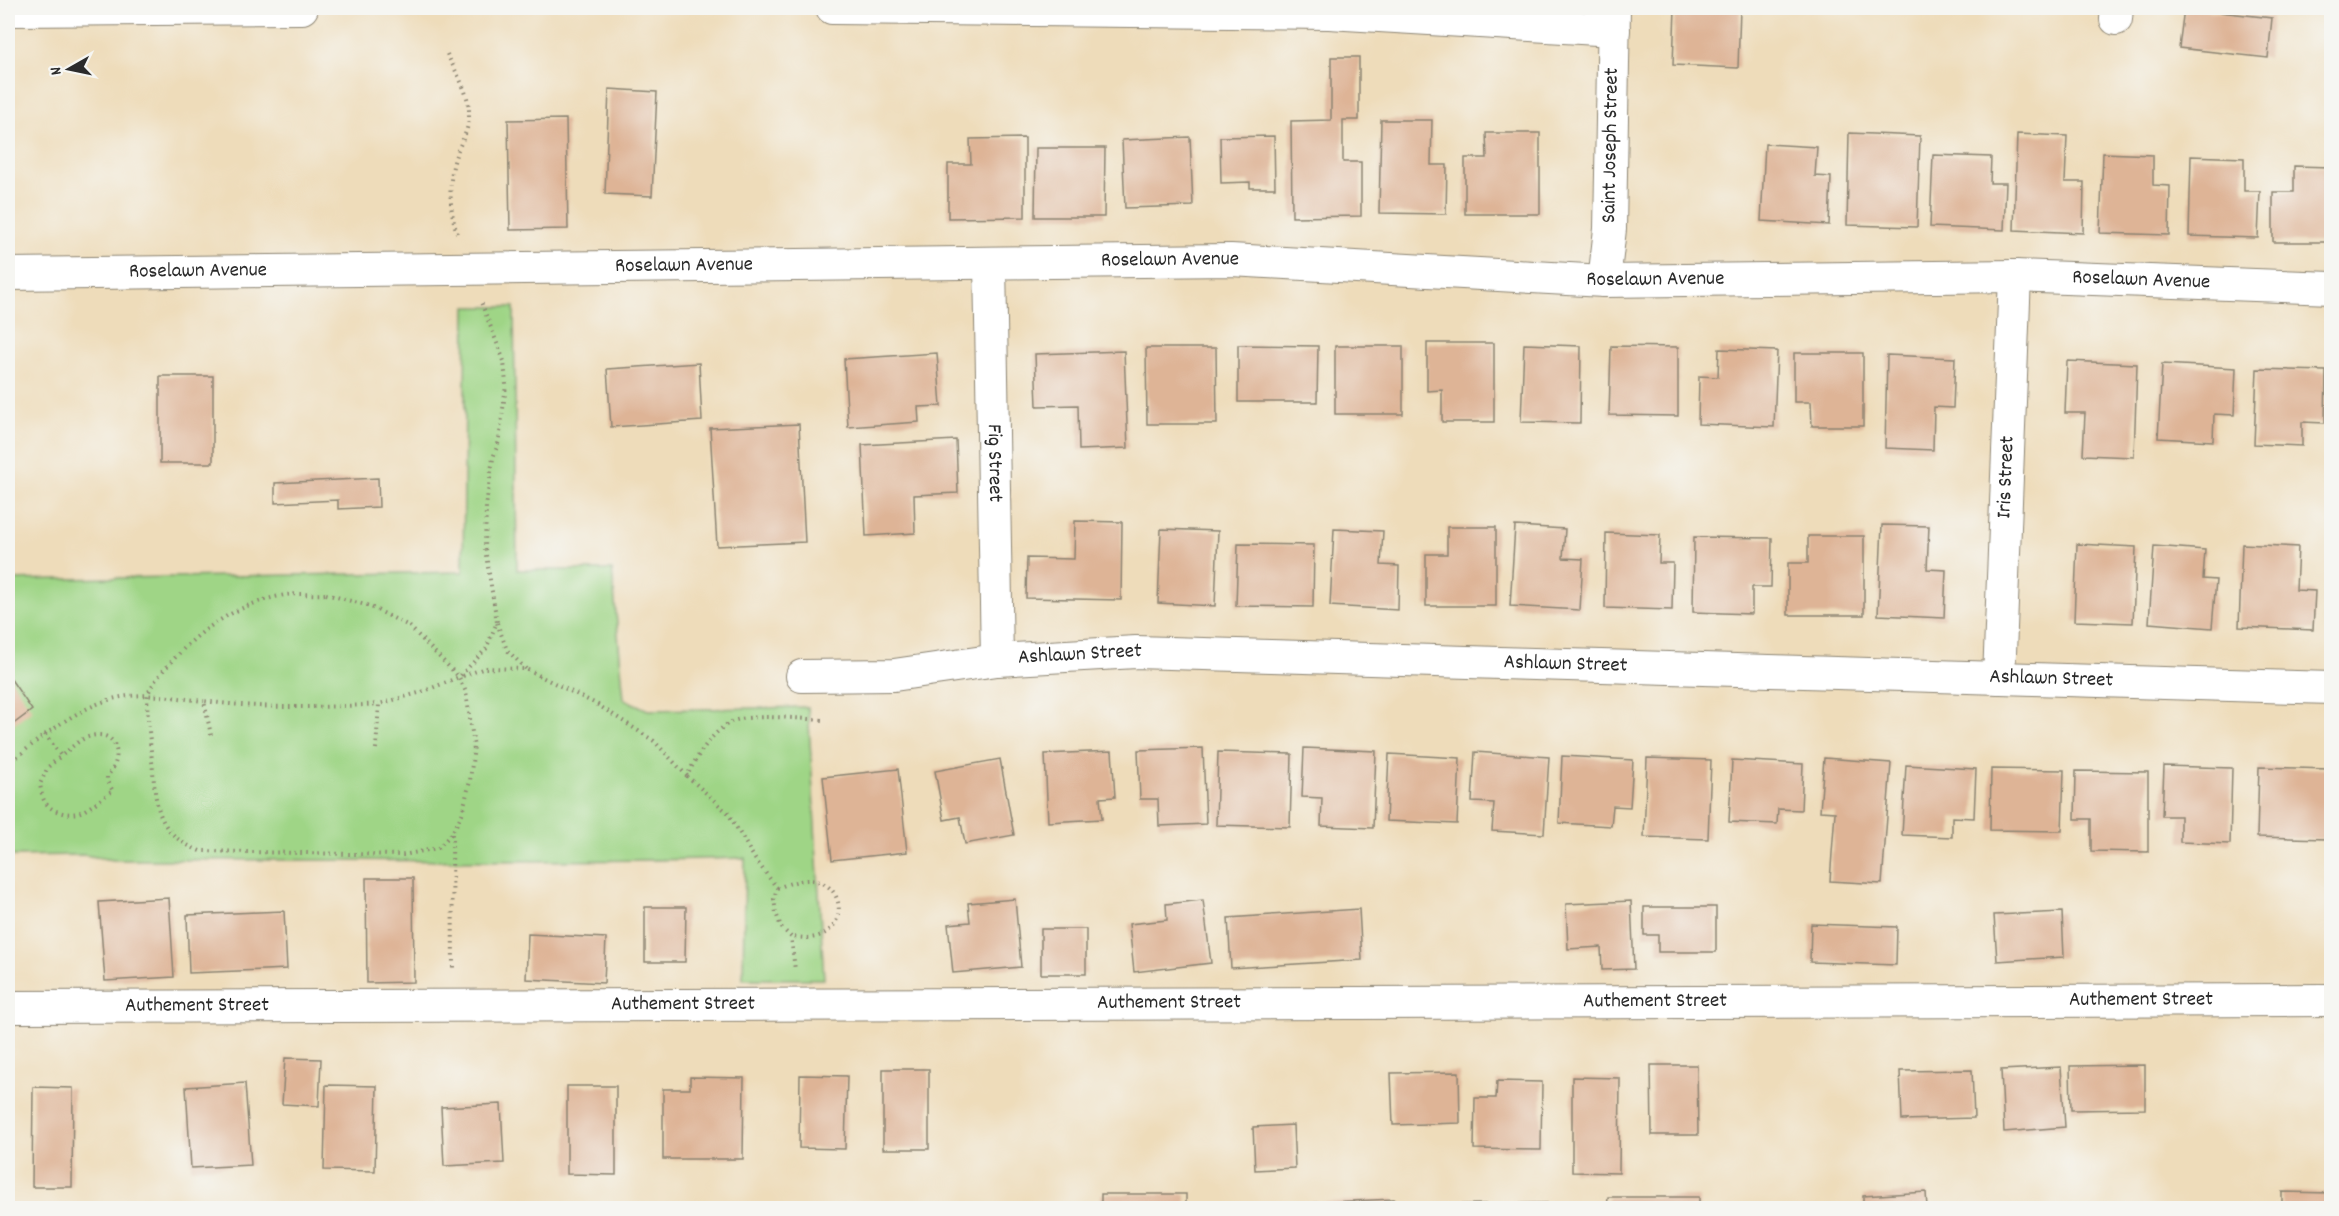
<svg xmlns="http://www.w3.org/2000/svg" width="2339" height="1216" viewBox="0 0 2339 1216" font-family="Dekko,sans-serif">
  <rect width="100%" height="100%" fill="#f6f6f2"/>
  <filter id="ink" filterUnits="userSpaceOnUse"><feTurbulence type="fractalNoise" baseFrequency=".0167" numOctaves="2"/><feDisplacementMap in="SourceGraphic" scale="12" xChannelSelector="R" yChannelSelector="G"/><feConvolveMatrix kernelMatrix="1 2 1 2 8 2 1 2 1" color-interpolation-filters="sRGB"/></filter>
  <filter id="wash" filterUnits="userSpaceOnUse"><feTurbulence type="fractalNoise" baseFrequency=".008" numOctaves="4" result="noise"/><feDisplacementMap in="SourceGraphic" scale="24" xChannelSelector="R" yChannelSelector="G"/><feGaussianBlur stdDeviation="1.35" result="paint"/><feColorMatrix in="noise" values="0 0 0 0 0 0 0 0 0 0 0 0 0 0 0 0 0 1.4 0 .05"/><feComposite in="paint" operator="in"/></filter>
  <g filter="url(#wash)">
    <rect width="100%" height="100%" fill="#eedcba"/>
    <path fill="#9fd586" stroke="#658058" stroke-width="1.5" d="M466 307H514L517 570H612L624 699 648 710 808 707 824 979H743L745 858C534 864 323 858 113 860L84 855 8 856V580L463 572Z"/>
    <g id="blocks">
      <g fill="#deb496">
        <path d="M1675 8H1740L1738 68 1673 65Z"/>
        <path d="M2184 8 2272 18 2268 58 2179 48Z"/>
        <path d="M1331 57H1359V120H1343V162H1361V216L1292 217 1291 121 1331 120Z"/>
        <path d="M609 89 657 92 652 196 605 194Z"/>
        <path d="M566 119 568 229 510 230 508 120Z"/>
        <path d="M1381 120H1432L1431 165H1447L1446 214 1379 213Z"/>
        <path d="M1486 133H1540V214H1465V158H1487Z"/>
        <path d="M1849 133 1920 136 1917 227 1847 225Z"/>
        <path d="M2017 134 2067 136 2065 182H2084L2083 233 2014 230Z"/>
        <path d="M1274 136 1275 188H1250V182L1221 183 1220 137Z"/>
        <path d="M1190 137 1193 206 1125 208 1122 140Z"/>
        <path d="M1025 138V217L948 218V164H971L970 139Z"/>
        <path d="M1765 144 1817 147 1815 176 1831 177 1829 225 1761 221Z"/>
        <path d="M1036 148H1105L1104 217H1035Z"/>
        <path d="M2103 153 2153 155V185L2170 186 2169 235 2100 233Z"/>
        <path d="M1933 155 1991 157 1990 183H2006L2004 230 1930 227Z"/>
        <path d="M2191 156 2244 158V191H2260L2258 238 2189 236Z"/>
        <path d="M2294 166 2332 167V242H2273V192H2294Z"/>
        <path d="M1427 343H1494V422H1442V390L1427 391Z"/>
        <path d="M1524 344 1581 346 1580 423 1521 422Z"/>
        <path d="M1238 345 1318 346 1317 402H1238Z"/>
        <rect x="1335" y="346" width="68" height="68"/>
        <path d="M1611 346 1678 347V416L1609 415Z"/>
        <path d="M1146 348H1216L1217 424H1147Z"/>
        <path d="M1719 349 1777 351 1774 427 1698 424 1699 376 1718 377Z"/>
        <path d="M1124 351 1128 448 1079 450 1078 405 1037 406 1035 354Z"/>
        <path d="M937 353 941 406 918 407 919 422 848 427 844 359Z"/>
        <path d="M1794 353H1863V426H1812L1811 402H1794Z"/>
        <path d="M1887 355 1955 358 1953 408 1934 407 1933 450 1885 448Z"/>
        <path d="M2067 361 2137 364 2134 457 2083 455 2085 413H2065Z"/>
        <path d="M699 363 702 421 611 427 607 369Z"/>
        <path d="M2162 364 2236 368 2234 415 2214 414 2213 441 2158 438Z"/>
        <path d="M2257 369 2326 371 2325 423 2302 422V446L2254 444Z"/>
        <rect x="160" y="376" width="53" height="87"/>
        <path d="M799 424 805 542 717 546 710 428Z"/>
        <path d="M956 440 958 493 914 495 915 533 866 536 862 445Z"/>
        <path d="M378 478 379 507 338 509V500L275 503V483Z"/>
        <path d="M1075 521 1122 522 1121 600 1026 598 1027 558 1074 559Z"/>
        <path d="M1882 525 1929 526 1927 569 1946 570 1944 618 1878 615Z"/>
        <path d="M1515 526 1565 529 1563 558 1583 559 1580 610 1510 606Z"/>
        <path d="M1447 527H1496V606H1426V554H1447Z"/>
        <path d="M1161 529 1218 531 1215 606 1158 603Z"/>
        <path d="M1334 529 1383 531 1381 565 1399 566 1398 610 1330 606Z"/>
        <path d="M1606 533 1660 535 1659 563H1673L1672 610 1605 608Z"/>
        <path d="M1808 536H1864V615H1788V563H1808Z"/>
        <path d="M1694 537 1772 538 1771 587H1752V614L1693 612Z"/>
        <path d="M1238 544 1314 545 1313 607 1236 606Z"/>
        <path d="M2077 544 2136 547 2133 623 2074 621Z"/>
        <path d="M2242 544 2298 547 2296 590 2315 591 2313 630 2239 627Z"/>
        <path d="M2154 546 2205 550 2203 579 2216 580 2212 628 2149 623Z"/>
        <path d="M8 675 32 710 8 728Z"/>
        <path d="M1203 748 1206 824 1159 826 1158 799H1140L1138 750Z"/>
        <path d="M1304 748 1376 751 1373 828 1321 826 1322 798 1302 797Z"/>
        <path d="M1112 751 1115 797 1100 798 1102 819 1048 822 1045 754Z"/>
        <path d="M1218 752 1292 754 1290 827 1216 825Z"/>
        <path d="M1475 752 1549 757 1544 834 1492 831 1494 803 1472 802Z"/>
        <path d="M1389 754 1460 758 1457 824 1386 821Z"/>
        <path d="M1562 756 1633 760 1630 807 1613 806 1611 826 1559 823Z"/>
        <path d="M1647 758 1711 760 1708 839 1644 837Z"/>
        <path d="M1824 758 1891 763 1882 884 1830 881 1835 812 1820 811Z"/>
        <path d="M1000 759 1014 835 965 844 960 817 944 820 935 771Z"/>
        <path d="M1732 760 1803 764 1801 810 1778 809 1777 824 1729 822Z"/>
        <path d="M1906 765 1976 769 1974 818 1952 817V837L1902 835Z"/>
        <path d="M2164 766 2232 768 2230 844 2180 842V816H2162Z"/>
        <path d="M2259 767 2328 769 2327 839 2257 837Z"/>
        <path d="M898 769 907 852 832 860 823 777Z"/>
        <path d="M1991 769 2064 770 2062 831 1990 830Z"/>
        <path d="M2076 771 2148 772V852L2091 851V819H2075Z"/>
        <path d="M366 878H413L414 982 367 983Z"/>
        <path d="M169 898 174 977 105 981 99 902Z"/>
        <path d="M1015 899 1021 967 953 973 948 924 970 922 968 903Z"/>
        <path d="M1203 900 1211 963 1134 972 1129 924 1167 920 1166 904Z"/>
        <path d="M1631 901 1634 969 1602 970 1601 947 1568 949 1566 904Z"/>
        <path d="M645 907H686L685 962H645Z"/>
        <path d="M1644 907H1716V952H1658V935H1644Z"/>
        <path d="M1359 909 1362 960 1231 968 1228 918Z"/>
        <path d="M284 911 287 969 189 973 187 915Z"/>
        <path d="M2062 912 2064 957 1997 961 1994 915Z"/>
        <path d="M1811 924 1897 927 1896 965 1810 962Z"/>
        <rect x="1041" y="929" width="45" height="45"/>
        <path d="M528 934 606 938 604 983 526 979Z"/>
        <path d="M285 1058 321 1059 319 1106 282 1104Z"/>
        <path d="M1651 1065H1697L1698 1135H1652Z"/>
        <path d="M2145 1065V1109L2071 1110 2070 1066Z"/>
        <path d="M2061 1067 2065 1127 2004 1132 2001 1070Z"/>
        <rect x="883" y="1069" width="46" height="80"/>
        <path d="M1972 1070 1974 1118 1902 1120 1900 1071Z"/>
        <path d="M1459 1072 1460 1123 1393 1125 1391 1073Z"/>
        <path d="M800 1075 847 1076 845 1149 799 1148Z"/>
        <path d="M690 1077 744 1078 743 1159H663V1089H690Z"/>
        <path d="M1572 1077 1620 1078 1619 1173 1572 1172Z"/>
        <path d="M1497 1081 1542 1082 1541 1150 1474 1149 1475 1098H1496Z"/>
        <path d="M245 1083 251 1165 191 1168 186 1087Z"/>
        <path d="M326 1085 377 1086 375 1171 324 1170Z"/>
        <path d="M567 1086H616V1175L567 1174Z"/>
        <path d="M33 1087 73 1088 72 1187H32Z"/>
        <path d="M501 1104 504 1163 444 1166 441 1107Z"/>
        <path d="M1293 1125 1295 1168 1255 1170 1253 1127Z"/>
        <path d="M1926 1192 1927 1208H1863V1196Z"/>
        <path d="M2282 1192 2332 1193V1208H2282Z"/>
        <rect x="1101" y="1194" width="85" height="14"/>
        <path d="M1608 1197H1699V1208H1607Z"/>
        <path d="M1394 1199V1208H1264V1205Z"/>
        <path d="M1547 1203V1208H1424V1205Z"/>
      </g>
    </g>
  </g>
  <g filter="url(#ink)">
    <use href="#blocks" fill-opacity="0" stroke="#8c8472" stroke-width="1.5"/>
    <g fill="none" stroke-linecap="round" stroke-linejoin="round">
      <g stroke="#8c8472" stroke-width="34">
        <g id="street">
          <path d="M832 8 1329 13 1614 30"/>
          <path d="M8 10 302 8"/>
          <path d="M2116 19 2117 8"/>
          <path id="s1" d="M990 263 997 660"/>
          <path id="s2" d="M8 274 1231 260 1604 281 2015 276 2332 288"/>
          <path id="s3" d="M1604 281 1610 229 1614 8"/>
          <path id="s4" d="M802 676 894 675 997 660 1136 652 2332 688"/>
          <path id="s5" d="M1999 678 2015 276"/>
          <path id="s6" d="M8 1007 2332 1000"/>
        </g>
      </g>
      <g stroke="#8c8472" stroke-width="4" stroke-dasharray="1.5 4.5" stroke-linecap="butt">
        <path d="M447 54C456 73 470 93 469 115 469 131 461 141 456 155 448 179 449 209 457 233"/>
        <path d="M326 594 369 606 409 626 459 677 466 692 474 746 470 781 462 814 452 833 438 848 403 855 200 851C160 835 156 811 153 771 152 758 145 702 148 694 153 681 164 670 172 661 202 627 240 603 285 595 298 593 313 595 326 594Z"/>
        <path d="M497 623 507 650 526 669"/>
        <path d="M463 676 485 668 526 669 598 705 654 741 687 776C697 756 711 733 731 722 749 713 802 719 824 720"/>
        <path d="M45 734 61 756 48 767 40 784C41 790 42 797 45 802 53 814 74 817 85 810 95 804 103 797 113 791L107 781V776C125 758 117 727 88 737 78 740 69 750 61 756"/>
        <path d="M211 735 204 701C262 709 321 708 379 704"/>
        <path d="M376 749 379 704 422 692 459 677 486 649 497 622 485 549 486 506 493 458 499 441 506 385 504 361 481 302"/>
        <path d="M8 765C38 739 73 710 112 699 142 691 174 698 204 701"/>
        <path d="M687 776 728 813 755 859 777 888 774 899 776 913 781 927 791 937 795 970"/>
        <path d="M452 834 453 970"/>
        <path d="M777 888C788 884 798 880 809 880 845 881 850 929 815 937 807 939 799 937 791 937"/>
      </g>
      <use href="#street" stroke="#fff" stroke-width="32"/>
    </g>
  </g>
  <g text-anchor="middle" dominant-baseline="central" stroke-width="4.5" stroke-linejoin="round" paint-order="stroke">
    <g font-size="21" fill="#2b2b2b" stroke="#f6f6f2">
      <text stroke="none"><textPath href="#s3" startOffset="136">Saint Joseph Street</textPath></text>
      <text stroke="none"><textPath href="#s2" startOffset="1162">Roselawn Avenue</textPath></text>
      <text stroke="none"><textPath href="#s2" startOffset="676">Roselawn Avenue</textPath></text>
      <text stroke="none"><textPath href="#s2" startOffset="190">Roselawn Avenue</textPath></text>
      <text stroke="none"><textPath href="#s2" startOffset="1648">Roselawn Avenue</textPath></text>
      <text stroke="none"><textPath href="#s2" startOffset="2134">Roselawn Avenue</textPath></text>
      <text stroke="none"><textPath href="#s1" startOffset="200">Fig Street</textPath></text>
      <text stroke="none"><textPath href="#s5" startOffset="201">Iris Street</textPath></text>
      <text stroke="none"><textPath href="#s4" startOffset="279">Ashlawn Street</textPath></text>
      <text stroke="none"><textPath href="#s4" startOffset="765">Ashlawn Street</textPath></text>
      <text stroke="none"><textPath href="#s4" startOffset="1251">Ashlawn Street</textPath></text>
      <text stroke="none"><textPath href="#s6" startOffset="2133">Authement Street</textPath></text>
      <text stroke="none"><textPath href="#s6" startOffset="1647">Authement Street</textPath></text>
      <text stroke="none"><textPath href="#s6" startOffset="1161">Authement Street</textPath></text>
      <text stroke="none"><textPath href="#s6" startOffset="675">Authement Street</textPath></text>
      <text stroke="none"><textPath href="#s6" startOffset="189">Authement Street</textPath></text>
    </g>
  </g>
  <rect width="2339" height="1216" fill="none" stroke="#f6f6f2" stroke-width="30"/>
  <g transform="translate(69 69) rotate(261)" stroke="#f6f6f2" stroke-width="4.5" paint-order="stroke">
  <path d="M0-4.5L10 22L0 15L-10 22Z" fill="#2b2b2b"/>
  <text y="-9" font-size="16" font-weight="bold" text-anchor="middle" fill="#2b2b2b">N</text>
  </g>
</svg>
